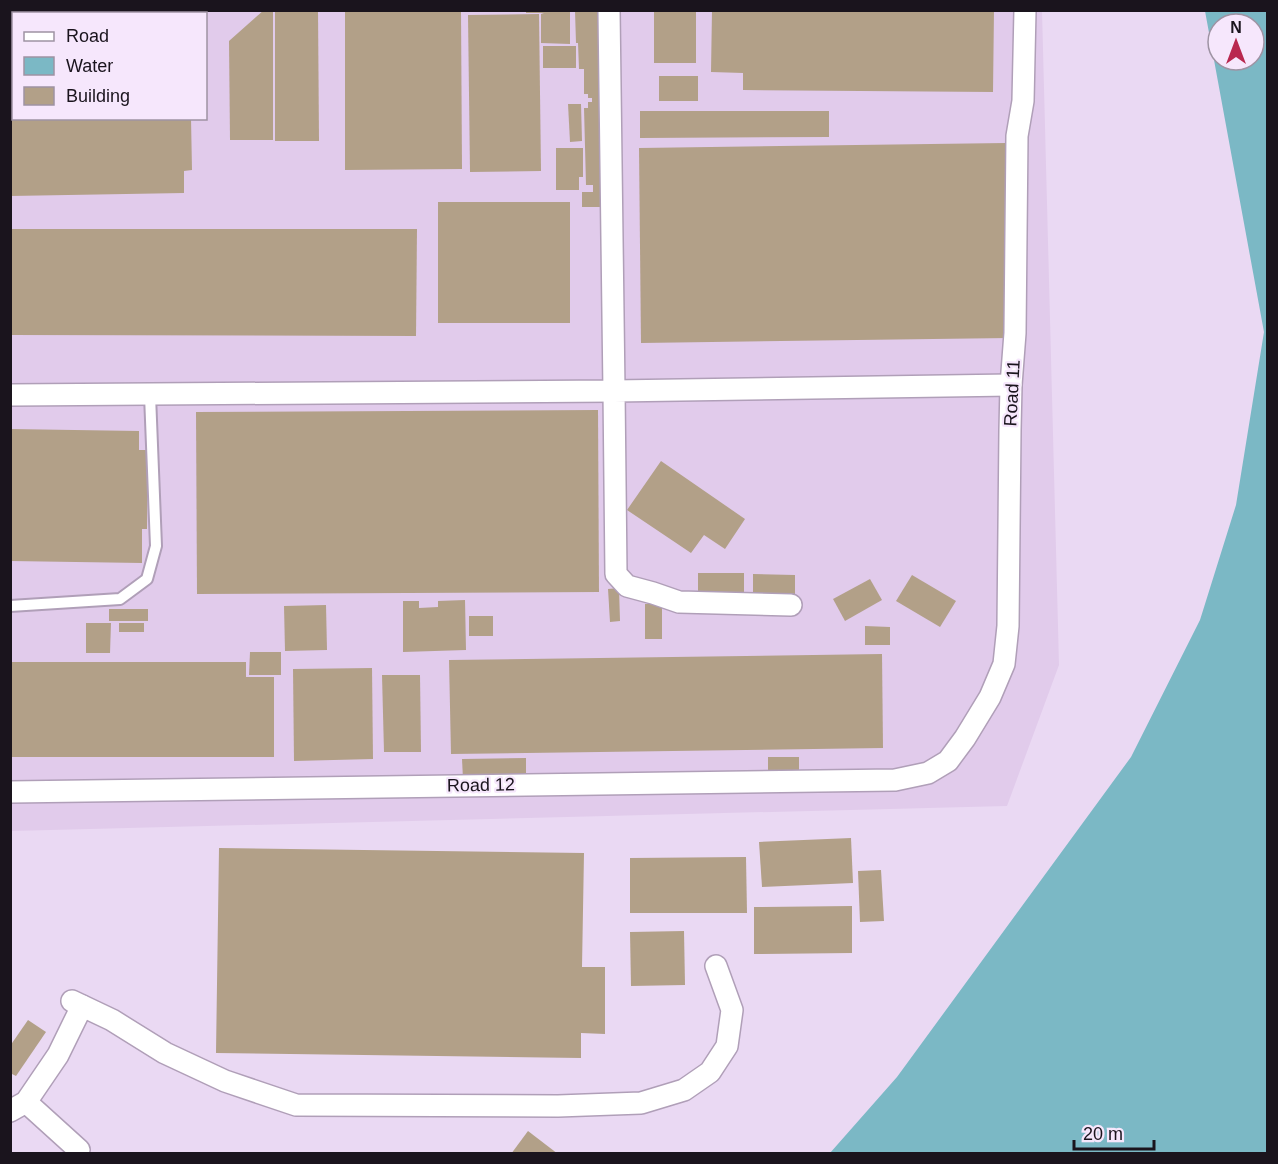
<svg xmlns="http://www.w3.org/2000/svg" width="1278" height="1164" viewBox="0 0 1278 1164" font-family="Helvetica,sans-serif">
  <rect width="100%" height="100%" fill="#ead9f3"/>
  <path fill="#e1cbeb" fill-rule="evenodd" d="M10 11H1042L1059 665 1007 806 11 831ZM14 14H206V118H14Z"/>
  <path fill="#7bb8c5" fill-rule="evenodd" d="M1205 11H1267V1153H830L897 1077 1131 757 1200 620 1236 505 1264 332ZM1218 24H1254V60H1218Z"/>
  <g fill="#b2a088">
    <path d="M264 10H273V140H230L229 41Z"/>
    <path d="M275 10H318L319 141H275Z"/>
    <path d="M526 10H570V44L541 43V14L544 13H526Z"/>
    <rect x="654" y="10" width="42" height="53"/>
    <path d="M712 10H994L993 92 743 90V73L711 72Z"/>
    <path d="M345 11H461L462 169 345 170Z"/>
    <path d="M575 11H598L601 207H582V192H593V185H586L584 108H588V102H592V98H588V94H584V69H579L578 43H576Z"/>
    <path d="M539 14 541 171 470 172 468 15Z"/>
    <path d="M10 42H14V118H191L192 170 184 171V193L10 196Z"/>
    <rect x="543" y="46" width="33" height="22"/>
    <rect x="659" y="76" width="39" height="25"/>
    <path d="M568 104H581L582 141 570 142Z"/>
    <path d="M640 111H829V137L640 138Z"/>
    <path d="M1006 143 1009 338 641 343 639 148Z"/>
    <path d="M556 148H583V177H579V190H556Z"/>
    <rect x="438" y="202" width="132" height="121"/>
    <path d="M10 229H417L416 336 10 335Z"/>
    <path d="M598 410 599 592 197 594 196 412Z"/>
    <path d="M10 429 139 431V450H148L147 529H142V563L10 561Z"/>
    <path d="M661 461 745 519 725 549 704 535 691 553 627 510Z"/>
    <rect x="698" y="573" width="46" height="19"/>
    <path d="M753 574 795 575V594H753Z"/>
    <path d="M912 575 956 601 940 627 896 601Z"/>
    <path d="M870 579 882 600 845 621 833 599Z"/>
    <path d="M619 588 620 621 610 622 608 589Z"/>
    <path d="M465 600 466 650 403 652V601H419V608L438 607V601Z"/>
    <rect x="645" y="604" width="17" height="35"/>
    <path d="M326 605 327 650 285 651 284 606Z"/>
    <rect x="109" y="609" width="39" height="12"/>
    <rect x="469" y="616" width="24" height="20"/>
    <path d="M86 623H111L110 653H86Z"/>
    <rect x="119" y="623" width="25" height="9"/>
    <path d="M865 626 890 627V645H865Z"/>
    <path d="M250 652H281V675H249Z"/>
    <path d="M882 654 883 748 451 754 449 660Z"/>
    <path d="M10 662H246V677H274V757H10Z"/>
    <path d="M372 668 373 759 294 761 293 669Z"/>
    <path d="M382 675H420L421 752H384Z"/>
    <rect x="768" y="757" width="31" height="17"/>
    <path d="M526 758V778L463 779 462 759Z"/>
    <path d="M851 838 853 883 762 887 759 842Z"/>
    <path d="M219 848 584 853 582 967H605V1034L581 1033V1058L216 1053Z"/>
    <path d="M746 857 747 913H630V858Z"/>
    <path d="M881 870 884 921 860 922 858 871Z"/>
    <path d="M852 906V953L754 954V907Z"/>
    <path d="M684 931 685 985 631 986 630 932Z"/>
    <path d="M28 1020 46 1032 16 1076 10 1073V1046Z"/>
    <path d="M528 1131 558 1154H511Z"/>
  </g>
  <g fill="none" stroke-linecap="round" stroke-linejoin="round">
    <g stroke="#b09fb8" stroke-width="14">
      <path id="service" d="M10 606 120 599 147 579 156 546 150 395"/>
    </g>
    <g stroke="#b09fb8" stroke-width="24">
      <g id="minor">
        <path d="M10 395 614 391 609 10"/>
        <path d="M791 605 679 602 653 593 627 586 616 574 614 391 1011 385"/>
        <path d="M10 792 895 780 928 773 948 761 965 738 990 697 1004 664 1008 626 1010 430 1011 385 1015 333 1017 136 1023 101 1025 10"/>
        <path d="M72 1001 112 1020 165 1053 225 1081 296 1105 558 1106 641 1103 684 1090 710 1072 727 1046 732 1010 716 966"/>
        <path d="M26 1102 79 1150 76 1154"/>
        <path d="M10 1111 26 1102 58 1055 82 1006"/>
      </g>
    </g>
    <use href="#service" stroke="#fff" stroke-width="10"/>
    <use href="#minor" stroke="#fff" stroke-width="21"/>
  </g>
  <g text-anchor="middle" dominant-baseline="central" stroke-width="4.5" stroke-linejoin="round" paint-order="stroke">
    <g font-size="18" fill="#1a141d" stroke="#f6e7fc">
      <text transform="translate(1012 393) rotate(-87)">Road 11</text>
      <text transform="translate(481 785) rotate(-1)">Road 12</text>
    </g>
  </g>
  <rect width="1278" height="1164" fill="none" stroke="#1a141d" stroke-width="24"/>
  <rect x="12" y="12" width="195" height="108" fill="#f6e7fc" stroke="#9e93a3" stroke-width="1.5"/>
  <rect x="24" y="32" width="30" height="9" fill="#ffffff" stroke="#9e93a3" stroke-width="1.5"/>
  <text x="66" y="42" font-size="18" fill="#1a141d">Road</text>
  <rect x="24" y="57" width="30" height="18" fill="#7bb8c5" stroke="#9e93a3" stroke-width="1.5"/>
  <text x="66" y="72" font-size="18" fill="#1a141d">Water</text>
  <rect x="24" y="87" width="30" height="18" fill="#b2a088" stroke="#9e93a3" stroke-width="1.5"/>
  <text x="66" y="102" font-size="18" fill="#1a141d">Building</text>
  <g transform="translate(1236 42)"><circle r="28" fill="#f6e7fc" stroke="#9e93a3" stroke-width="1.5"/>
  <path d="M0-4.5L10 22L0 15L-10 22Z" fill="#b9284f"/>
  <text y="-9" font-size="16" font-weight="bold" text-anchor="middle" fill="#1a141d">N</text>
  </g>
  <path d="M1074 1140v9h80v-9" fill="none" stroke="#1a141d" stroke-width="3"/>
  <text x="1083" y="1140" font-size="18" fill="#1a141d" stroke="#f6e7fc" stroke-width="4.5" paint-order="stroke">20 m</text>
</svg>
